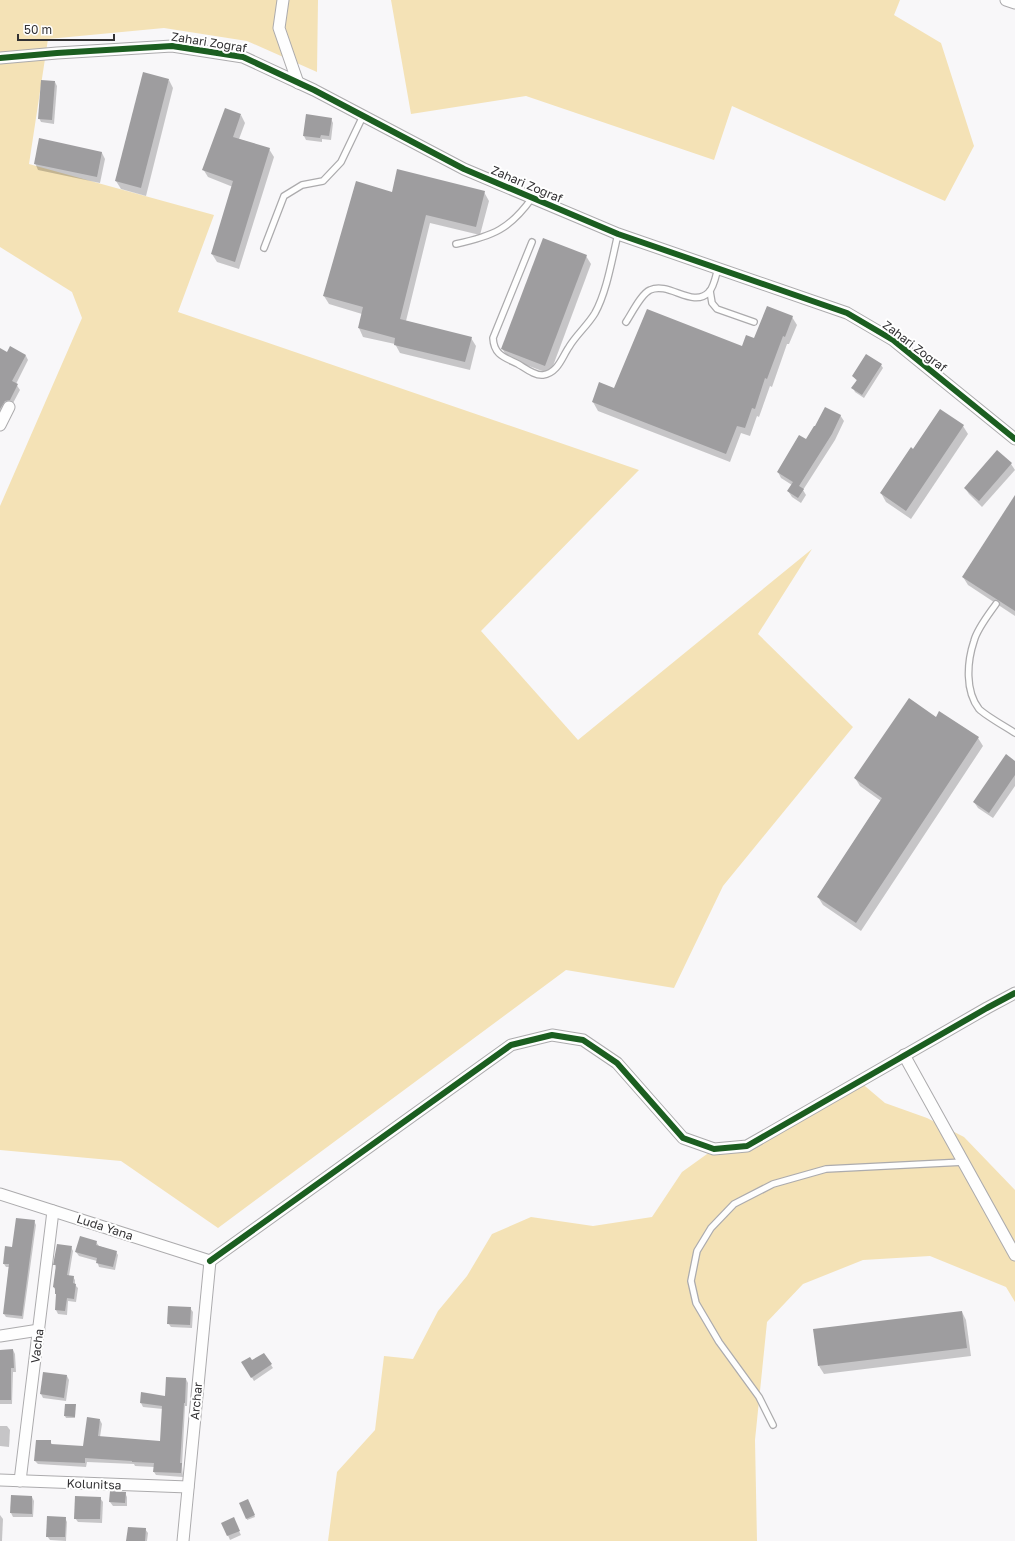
<svg xmlns="http://www.w3.org/2000/svg" width="1015" height="1541" viewBox="0 0 1015 1541" font-family="'Golos Text',sans-serif">
  <rect width="100%" height="100%" fill="#f8f7f9"/>
  <g fill="#f4e2b6">
    <path d="M0 0H318L317 72 247 41 164 28 48 39 29 164 214 215 178 312 639 470 481 631 578 740 812 549 758 634 853 727 723 886 674 988 566 970 218 1228 121 1161 0 1150V506L82 318 72 292 0 247Z"/>
    <path d="M391 0H900L894 15 941 43 974 146 945 201 732 106 714 160 526 96 411 114Z"/>
    <path d="M859 1081 885 1103 927 1118 964 1137 1015 1190V1302L1006 1287 930 1256 863 1260 803 1284 767 1322 755 1440 757 1541H328L337 1472 375 1430 384 1356 413 1359 438 1311 467 1276 492 1234 531 1217 593 1226 652 1217 682 1172 714 1149 747 1146Z"/>
  </g>
  <g fill="#0003">
    <path d="M169 80 173 88 146 196 121 189 116 181Z"/>
    <path d="M55 82 57 86 54 124 41 122 39 118Z"/>
    <path d="M241 115 245 123 239 139 269 149 274 157 239 269 217 262 212 254 233 187 208 177 203 169Z"/>
    <path d="M331 119 333 123 331 140 322 139V142L306 140 304 136Z"/>
    <path d="M102 153 105 159 100 183 38 170 35 163Z"/>
    <path d="M484 192 489 201 480 235 430 223 406 321 471 338 476 346 470 370 400 353 395 344 363 337 359 328 362 314 329 304 324 296 392 193Z"/>
    <path d="M543 240 586 256 591 264 550 374 508 358 503 350Z"/>
    <path d="M792 317 797 325 789 344H787L772 387 770 386 759 417 757 416 750 436 741 433 730 462 598 411 593 402 600 384 615 390 743 348Z"/>
    <path d="M7 353 26 356 28 360 16 384 20 390 12 405 0 419V355Z"/>
    <path d="M881 365 883 368 864 398 855 392 853 388 857 381 853 376Z"/>
    <path d="M840 415 844 421 835 440 803 490 806 495 801 503 792 497 788 491 792 485 781 478 778 472 806 440Z"/>
    <path d="M963 426 968 434 911 519 886 502 881 493 914 450Z"/>
    <path d="M998 452 1011 464 1015 470 982 507 969 494 965 488Z"/>
    <path d="M1015 497V616L968 585 963 577Z"/>
    <path d="M978 738 983 746 861 931 823 905 818 897 881 801 860 786 855 778Z"/>
    <path d="M1015 762V786L993 818 978 808 974 802Z"/>
    <path d="M34 1221 36 1225 23 1319 6 1317 4 1314 9 1267H6L4 1264 13 1248Z"/>
    <path d="M96 1242 99 1246 116 1252 118 1255 115 1270 99 1267 97 1261 79 1256 76 1252Z"/>
    <path d="M71 1247 73 1251 69 1276 73 1277 75 1280V1285L78 1288 76 1302 68 1301 67 1315 58 1314 56 1310 57 1296 54 1287 56 1268 55 1265Z"/>
    <path d="M190 1308 193 1312 192 1328 171 1327 168 1323Z"/>
    <path d="M962 1312 966 1320 971 1356 824 1374 819 1366Z"/>
    <path d="M13 1350 15 1354 16 1372H13L12 1404H0V1351Z"/>
    <path d="M252 1362 271 1365 273 1368 254 1381 245 1366Z"/>
    <path d="M67 1376 69 1380 66 1401 43 1398 41 1394Z"/>
    <path d="M186 1379 188 1383 187 1406H185L182 1466 183 1477 156 1475 154 1472V1467L135 1466 134 1464 87 1462 86 1467 38 1464 35 1461 50 1441 53 1446 84 1447 100 1420 102 1424 100 1437 161 1442 163 1409 143 1407 141 1403 166 1397Z"/>
    <path d="M75 1405V1418H66L65 1416Z"/>
    <path d="M0 1426H7L10 1430 9 1447 0 1446Z"/>
    <path d="M125 1493 127 1497V1506H113L110 1502Z"/>
    <path d="M32 1497 34 1501 33 1517H13L11 1513Z"/>
    <path d="M100 1498 103 1502 102 1523 78 1522 75 1518Z"/>
    <path d="M249 1502 255 1517 247 1520V1518Z"/>
    <path d="M0 1515 3 1519 2 1541H0Z"/>
    <path d="M65 1518 67 1522 66 1541 50 1540 47 1536Z"/>
    <path d="M235 1523 241 1535 230 1540 223 1524Z"/>
    <path d="M145 1529 148 1533 147 1541H127Z"/>
  </g>
  <g fill="#9e9d9f">
    <path d="M143 72 169 79 141 188 115 181Z"/>
    <path d="M41 80 55 81 52 120 38 119Z"/>
    <path d="M225 108 241 114 233 137 270 148 235 262 211 254 233 181 202 170Z"/>
    <path d="M306 114 332 118 329 136 321 135 320 138 303 136Z"/>
    <path d="M39 138 102 152 97 177 34 164Z"/>
    <path d="M397 169 485 191 476 227 426 215 400 319 472 337 465 362 394 345 395 338 358 328 363 307 323 296 356 181 392 192Z"/>
    <path d="M543 238 587 255 545 366 501 349Z"/>
    <path d="M767 306 793 316 785 337 783 336 767 379 765 378 755 409 752 408 745 428 737 426 726 454 592 402 599 382 614 388 647 309 742 346 746 335 754 338Z"/>
    <path d="M10 346 26 355 12 381 18 384 10 400 5 401 0 409V348L7 352Z"/>
    <path d="M866 354 882 364 862 395 851 388 857 380 852 376Z"/>
    <path d="M825 407 841 415 832 434 799 486 804 489 798 498 787 491 793 482 777 472 799 435 806 439 814 426H815Z"/>
    <path d="M940 409 964 425 906 511 880 493 911 447 913 449Z"/>
    <path d="M997 450 1012 463 979 501 964 488Z"/>
    <path d="M1015 495V611L962 577Z"/>
    <path d="M909 698 936 717 939 711 979 737 856 923 817 897 882 798 854 778Z"/>
    <path d="M1006 754 1015 761V775L989 813 973 802Z"/>
    <path d="M16 1218 35 1220 22 1316 3 1314 9 1264H3L5 1246 12 1247Z"/>
    <path d="M80 1236 97 1241 96 1245 117 1251 113 1267 96 1263 97 1258 75 1252Z"/>
    <path d="M57 1244 72 1246 67 1275 74 1276 73 1283 76 1284 74 1299 67 1298 65 1311 55 1310 56 1294H55V1288L53 1287 56 1265H53Z"/>
    <path d="M168 1306 191 1307 190 1325 167 1324Z"/>
    <path d="M962 1311 967 1348 818 1366 813 1329Z"/>
    <path d="M13 1349 14 1368H11V1400H0V1350Z"/>
    <path d="M264 1353 272 1364 251 1378 241 1362 250 1357 252 1360Z"/>
    <path d="M43 1372 67 1375 64 1398 40 1394Z"/>
    <path d="M166 1377 186 1378 185 1403H184L180 1463H182L181 1473 153 1472 154 1463 132 1462V1461L85 1458V1463L34 1461 36 1440H51V1444L83 1446 87 1417 100 1419 98 1436 160 1441 162 1406 140 1403 141 1392 165 1396Z"/>
    <path d="M65 1404H76L75 1417 64 1416Z"/>
    <path d="M110 1491 126 1492 125 1503 109 1502Z"/>
    <path d="M11 1495 32 1496V1514L10 1513Z"/>
    <path d="M75 1496 101 1497 100 1519H74Z"/>
    <path d="M248 1499 255 1515 246 1519 239 1503Z"/>
    <path d="M47 1516 66 1517 65 1537H46Z"/>
    <path d="M234 1517 240 1531 227 1536 221 1523Z"/>
    <path d="M128 1527 146 1528 145 1541H126Z"/>
  </g>
  <g fill="none" stroke-linecap="round" stroke-linejoin="round">
    <g stroke="#acabad" stroke-width="8">
      <g id="lane">
        <path d="M532 242 493 338C494 355 504 357 518 364 525 368 535 376 543 375 558 373 562 357 569 347 576 335 588 325 595 313 607 291 612 259 618 234"/>
        <path d="M456 244C493 236 510 229 532 198"/>
        <path d="M264 248 284 196 302 185 323 181 341 162 363 116"/>
        <path d="M710 291 712 303 717 309 754 322"/>
        <path d="M626 322C632 313 641 294 650 290 669 281 693 309 709 292 714 287 716 275 718 268"/>
        <path d="M996 604C989 614 977 629 974 641 967 662 965 691 979 709 986 716 1006 727 1015 733"/>
        <path d="M773 1425 759 1397 719 1342 696 1303 691 1281 697 1251 711 1228 734 1204 773 1184 826 1169 964 1162"/>
      </g>
    </g>
    <g stroke="#acabad" stroke-width="13">
      <g id="street">
        <path d="M283 0 279 28 298 83"/>
        <path d="M1006 0 1015 3"/>
        <path d="M0 58 57 53 172 46 243 57 314 90 464 169 618 234 847 313 893 340 1015 439"/>
        <path d="M0 425 9 407"/>
        <path d="M904 1055 1015 1255"/>
        <path d="M0 1194 210 1261"/>
        <path d="M210 1261 511 1045 552 1035 583 1040 617 1063 683 1138 714 1149 747 1146 987 1008 1015 993"/>
        <path d="M0 1336 39 1330"/>
        <path d="M0 1480 188 1487"/>
        <path d="M20 1481 53 1211"/>
        <path d="M183 1541 210 1261"/>
      </g>
    </g>
    <use href="#lane" stroke="#fefefe" stroke-width="5.5"/>
    <use href="#street" stroke="#fefefe" stroke-width="11"/>
    <g stroke="#fff" stroke-width="8">
      <g id="cycleway">
        <path d="M0 58 57 53 172 46 243 57 314 90 464 169 618 234 847 313 893 340 1015 439"/>
        <path d="M210 1261 511 1045 552 1035 583 1040 617 1063 683 1138 714 1149 747 1146 987 1008 1015 993"/>
      </g>
    </g>
    <use href="#cycleway" stroke="#1b5e20" stroke-width="6"/>
  </g>
  <g text-anchor="middle" dominant-baseline="central" stroke-width="4" stroke-linejoin="round" paint-order="stroke">
    <g font-size="12" fill="#323133" stroke="#fff">
      <text transform="translate(209 42) rotate(9)">Zahari Zograf</text>
      <text transform="translate(527 184) rotate(23)">Zahari Zograf</text>
      <text transform="translate(915 346) rotate(37)">Zahari Zograf</text>
      <text transform="translate(105 1227) rotate(18)">Luda Yana</text>
      <text transform="translate(37 1346) rotate(-83)">Vacha</text>
      <text transform="translate(196 1401) rotate(-85)">Archar</text>
      <text transform="translate(94 1484) rotate(2)">Kolunitsa</text>
    </g>
  </g>
  <path d="M18 34v6h96v-6" fill="none" stroke="#323133" stroke-width="2"/>
  <text x="24" y="34" font-size="12" fill="#323133" stroke="#ffffff" stroke-width="3" paint-order="stroke">50 m</text>
</svg>
